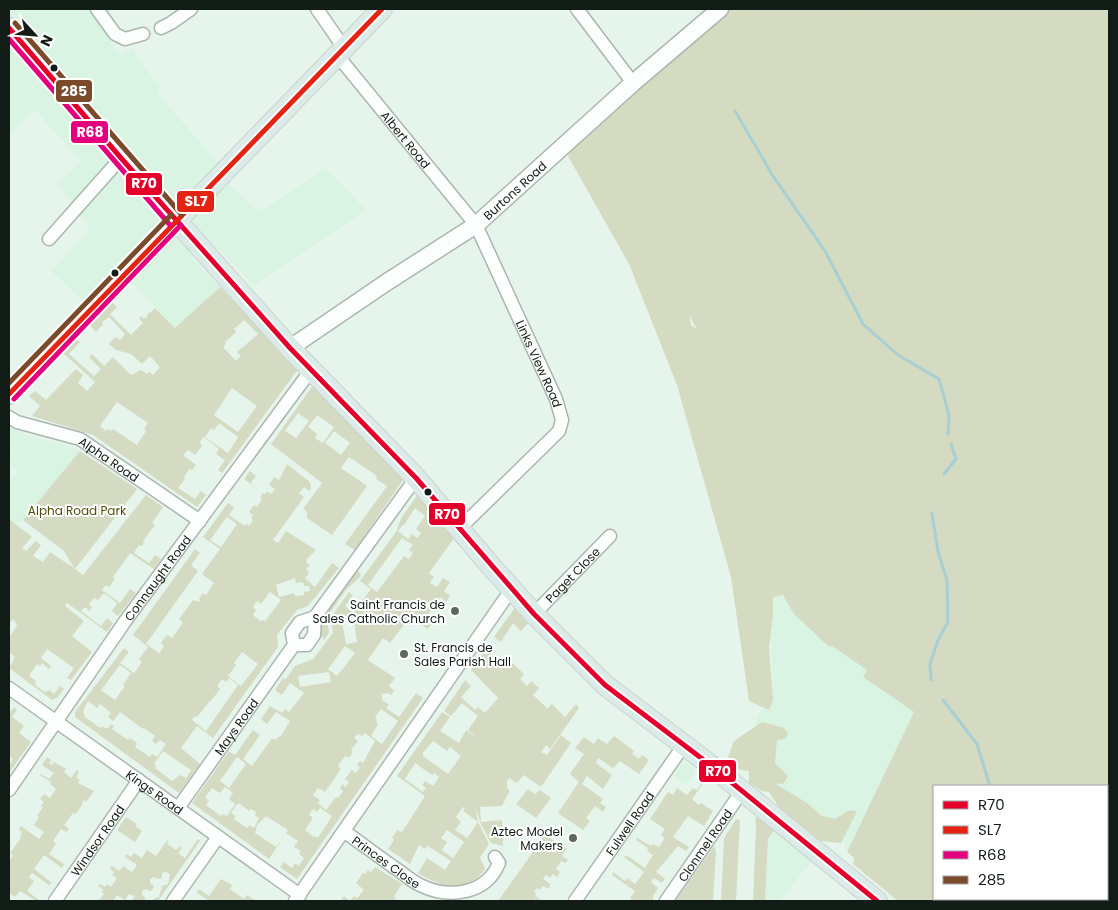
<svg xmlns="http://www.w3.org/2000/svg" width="1118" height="910" viewBox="0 0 1118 910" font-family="Poppins,sans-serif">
  <rect width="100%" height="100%" fill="#e6f5eb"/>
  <g fill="#daf4e4">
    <path d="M9 9H90L120 56 133 49 160 88 156 91 162 98 217 162 229 184 259 212 326 168 366 210 254 286 213 243 192 258 220 287 175 328 118 268 84 302 51 271 90 230 58 183 81 161 35 110 9 135Z"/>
    <path d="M9 427 32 437 66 445 80 451 23 520 16 525 9 519V482L18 473 9 462V458L13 452 9 448Z"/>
    <path d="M783 594 794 614 828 647 832 646 868 670 864 678 914 712 847 852 844 842H835L736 762 756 734V718L773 688 768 598Z"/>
    <path d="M684 761 697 771 686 785 674 776Z"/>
    <path d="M774 830 812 860 780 901H765L768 839Z"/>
  </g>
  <g fill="#d4dbc2" fill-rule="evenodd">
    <path d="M748 9H1109V901H1035L1032 899H1107V786H934V899L906 901 847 852 914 712 863 677 867 670 832 646 829 647 794 614 783 595 768 598 717 366 595 142Z"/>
    <path d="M220 287 299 368 222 473 218 470 225 460 216 454 219 449 204 437 200 442 202 446 195 455 188 450 183 455 196 465 192 470 189 469 184 478 185 479 178 488 195 499 201 491 206 495 197 507 93 435 32 416 40 406 29 396 35 391 46 400 76 369 83 375 78 383 87 391 95 382 63 353 77 339 80 342 69 354 94 376 101 369 89 357 92 354 104 366 113 357 131 375 141 370 147 374 149 372 153 375 160 367 150 356 142 364 131 354 116 350 109 344 115 337 120 340 125 334 109 317 102 322 103 324 96 332 90 325 112 302 117 307 110 314 131 335 143 323 139 318 141 316 142 318H146L149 312 150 313 155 308 175 328ZM244 320 258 334 237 352 241 356 236 361 223 347 226 344 225 342 236 332 234 329ZM232 388 257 406 238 432 214 415ZM117 402 148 423 144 429 146 431 137 445 113 429 111 431 108 429 106 431 100 426ZM219 423 238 437 228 453 205 437 211 428 214 430Z"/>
    <path d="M314 384 405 477 355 550 345 544 387 486 376 479 377 476 349 457 341 468 367 486 332 535 307 518V512L303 509 322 483 271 444ZM298 413 309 421 296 438 285 431ZM317 415 334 427 323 443 315 438 317 434 308 427ZM334 431 350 443 341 455 325 443Z"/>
    <path d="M80 451 137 489 75 569 83 575 146 495 163 507 152 523 155 525 143 541 144 543 142 546 139 545 134 553 149 563 155 555 161 559 154 569 130 553 113 577 115 579 109 587 106 585 102 590 120 603 130 589 136 593 118 616 112 611 117 603 104 593 98 600 94 598 89 604 92 607 90 611 85 607 81 611 101 626 107 618 113 623 107 632 67 603 65 606 84 621 72 636 92 652 71 680 67 678 74 668 47 649 41 658 51 666 49 669 42 663 40 666 37 664 29 676 36 681 35 685 45 692 49 690 54 694 60 686 64 689 58 697 52 700 9 668 15 657 9 652V638L17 625 13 619 9 624V519L32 537 22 548 26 551 36 541 41 545 33 556 43 562 50 552 74 568 64 551 23 520Z"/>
    <path d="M287 464 310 482 311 488 309 491 304 487 299 493 304 497 273 540 278 543 286 531 316 550 306 560 307 563 310 566 306 568 309 574 305 578 315 587 332 563 339 568 308 606 297 610 277 635 278 647 213 738 197 726 181 748 200 764 179 793 75 717V712L124 648 129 652 120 663 134 673 142 662 139 659 148 647 133 635 195 549 200 553 191 565 198 571 146 644 159 653 164 646 161 643 167 635 172 638 183 623 179 619 193 600 199 602 200 600 199 598 203 593 206 595 214 583 202 574 220 549 203 537 228 503 234 507 229 515 245 526 246 524 249 526 253 520 251 518 253 515 249 512 254 505 257 507 262 499 260 497 263 493 244 479 250 471 256 476 250 484 265 494 267 491 271 494 275 489 269 485 274 477 279 480ZM227 517 237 524 221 547 210 540ZM295 578 296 583 303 582 304 586H309L310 591 304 592V595L295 596 294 593 279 597 276 585ZM270 592 281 600 265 621 262 620 260 621 253 615 256 610 253 607 257 601 261 604ZM242 652 258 664 241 686 228 676 236 665 234 663ZM120 665 131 673 123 685 125 686 115 700 101 690ZM229 678 238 685 206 731 192 720 195 716 197 717 210 701H211L220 689 217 686 222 679 226 682ZM88 701 97 708 100 704 111 713 108 717 113 721 120 712 143 729 144 728 155 736 152 741 156 744 160 740 166 744 157 757 152 754 150 757 135 747 137 743 130 738 128 740 112 729 114 726 111 724 107 729 102 726 100 728 85 717 83 711ZM163 751 191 770 186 778 180 775 172 781 155 768 156 766 154 764Z"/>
    <path d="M419 493 455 537 429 573 434 577 430 583 437 587 443 578 450 582 444 591 450 596 446 602 440 597 429 613 435 619 428 629 410 617 390 643 383 638 368 660 395 678 389 686 394 691 391 695 388 693 382 694V700L389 705 386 708 399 717 416 693 423 698 297 879 280 867 284 862 292 868 295 863 299 866 304 858 299 854 301 851 294 847 298 841 286 833 269 859 192 803 229 751 235 755 253 730 260 735 243 759 252 766 272 738 275 740 278 737 281 736 290 721 276 712 267 724 261 719 270 706 282 713 285 709 289 712 304 693 290 683 282 695 275 690 283 678 286 679 295 666 313 659 333 633 331 617 349 592 353 595 345 606 353 613 371 589 360 581 396 532 401 518ZM415 508 425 516 416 529 421 533 417 538 412 534 408 539 398 531 403 525H404ZM402 538 413 545 409 550 413 553 409 559 404 556 377 592 368 585ZM353 615 357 642 346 644 341 616ZM345 646 355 653 337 676 328 669ZM329 672 331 682 300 687 298 676ZM381 709 398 721 382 744 371 736 378 724 376 722 377 720 375 717ZM365 733 375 741 363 763 360 761 357 765 360 767 356 773 352 770 345 779 349 782 346 787 342 784 340 789 343 791 338 798 336 797 326 810 318 803 320 800 313 795 318 788 325 792 341 769 338 766 345 756 349 758 353 752 351 750 358 741 354 738 358 734 362 736ZM237 757 246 764 229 788 220 781ZM225 787 233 793 229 799 235 804 227 816 223 814 221 816 206 805 209 801 205 797 212 788 220 793ZM237 804H240L249 811 251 809 256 812 255 815 259 818 254 828 249 825 247 828 234 819 236 816 231 813ZM320 808 332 816 318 838 315 836 314 837 305 830 313 818 309 815 313 809 317 812ZM266 816 288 830 276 847 255 833 257 825Z"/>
    <path d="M357 568 361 576 346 590 327 617 329 633 324 640 319 630 318 618 324 616 337 598 335 594Z"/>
    <path d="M516 606 530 621 521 631 513 623 501 642 494 637Z"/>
    <path d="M488 645 495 650 490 655 495 661 499 657 503 661 507 658 524 674 520 679 527 686 531 681 539 688 533 695 547 708 544 712 552 704 565 717 576 704 579 708 550 749 546 745 541 752 547 755 561 735 571 743 541 787 524 775 517 783 509 778 507 781V788L510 790 502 806 480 807 481 822 502 820 503 846 491 843 480 822 475 805 478 822 489 844 480 857 485 869C468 894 440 887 418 873L427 858 445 870 451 861 428 846 425 849 419 845 410 864 388 849 394 840 392 838 397 830 402 832 425 796 397 776 442 712 450 717 440 731 459 743 466 730 478 739 468 730 478 716 462 703 451 716 444 711 465 680 471 686 461 697 475 710 478 707 485 713 498 698 471 670ZM433 741 447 751 450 747 461 756 448 774 423 756V753ZM415 763 432 775 434 773 439 777 433 786 425 781 422 785 426 788 423 792 405 779ZM463 807 465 808 463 811 478 822 467 838 455 830 461 822 456 817ZM447 830 464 842 453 858 442 850 447 842 441 838Z"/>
    <path d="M14 707 17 710 12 717 24 726 19 733 31 742 9 773V766L13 759 9 755V714Z"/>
    <path d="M614 736 634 751 632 754 639 759 642 755 649 760 639 774 620 761 613 768 598 758 596 763 612 775 603 789 587 776 582 784 603 799 600 803 606 807 603 812 595 806 586 818 590 821 583 830 558 813 579 782 570 774 584 754 575 748 584 737 594 744 598 738 607 744Z"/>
    <path d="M47 757 51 760 49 763 52 765 54 762 66 769 64 772 71 778 77 770 79 772 76 777 80 780 78 783 94 791 86 802 83 800 82 805 76 814 73 813 64 825 69 829 67 832 61 829 53 841 56 844 49 854 64 864 62 868 44 855 34 869 52 883 49 885 32 873 29 877 34 881 27 891 39 900 36 901 20 891 15 897 9 893V862L13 855 10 853 21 838 20 836 22 832 19 830 21 826 39 839 44 832 34 825 39 817 37 816 43 807 41 806 44 802 40 799 44 794 50 798 56 789 50 784 51 782 40 775 41 774 49 779 54 773 42 765Z"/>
    <path d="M706 777 707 778 692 799 699 805 701 803 713 811 704 826 688 816 673 837 689 847 686 851 678 846 656 872 665 879 662 883 654 878 651 882 658 888 653 896V901H634L630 898 635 891 612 875 613 872 625 881 627 878 635 884 644 872 624 857 626 855 645 868 653 855 647 851 648 848 636 840 637 838 651 846 653 844 659 847 665 838 661 835 665 829 650 819 668 792 673 795 677 788 687 795 693 788 697 790Z"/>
    <path d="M528 789 535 794 540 790 551 798 536 818 516 804Z"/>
    <path d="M126 817 137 824 135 826 142 831 135 842 117 830Z"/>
    <path d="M758 817 774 830 768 839 765 901H753L756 826 755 819Z"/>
    <path d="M736 819 740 820 736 901H721L724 838Z"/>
    <path d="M545 835 567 849 562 856 568 860 566 863 561 861 556 869 560 872 557 877 553 874 550 878 546 875 543 879 550 884 549 889 543 886 540 890 537 888 534 892 536 893 535 896 541 900 540 901 535 899 533 901H498Z"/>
    <path d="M169 838 167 844 176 850 180 846 182 848 178 853 185 858 198 839 200 841 158 901H153V899L159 897 162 886 168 884 170 874 166 872 162 873V878L158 879 154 877 150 879V883L154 886 153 889 150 891 146 889 142 891V895L145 898V901H131L135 896 129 894 125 900 117 895 113 901H98L104 894 102 892 103 890 98 886 100 884 105 887 107 884 111 887 117 878 112 875 114 872 110 869 112 866 119 871 123 866 132 872 137 865 125 857 126 854 131 857 134 853 142 858 147 850 156 856Z"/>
    <path d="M714 846 716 852 713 901H675Z"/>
    <path d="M375 867 402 884 394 896 396 899 395 901H340L344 896 350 901 354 896 357 898 364 890 356 883 363 873 365 874 368 870 371 872Z"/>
    <path d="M221 879 232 885 230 889 244 899 247 895 256 901H209L196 892 199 889 209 896Z"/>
  </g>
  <g fill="#d4dbc0">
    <path d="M725 9H767L717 49 719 79 731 86 751 84 760 70 771 74 770 86 765 89 768 104 745 107 744 111 761 117 759 137 775 147 780 172 769 184 756 189 746 185 724 154 715 161V174L696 188 665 173 640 178 627 184 678 276 688 301 691 326 708 333 730 368 728 396 739 421 764 487 773 593V615L769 648 773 700 769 710 749 701 731 577 677 385 629 264 568 156 578 140Z"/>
    <path d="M862 9 869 18 863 27 856 25 851 30 841 25 835 28 822 15Z"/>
    <path d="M923 9H973L972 14 982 23 995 21 1002 37 993 49 980 60 963 55 946 44 926 74 909 103 885 166 865 192 862 211 845 241 859 283 873 294 872 309 882 313 892 323V332H901L911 339 908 348 909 374 901 386 889 383 876 375 846 413 835 418 830 428 831 436 838 442 835 450 838 457 831 462C813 441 825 440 827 419 827 414 825 408 825 403 827 387 832 373 832 357L820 345 829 323 838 327 845 356 851 358 864 350 861 338 849 335 844 322 830 301 811 299 800 264 819 230 821 208 834 198 844 175 830 170 829 160 851 151 856 130 874 88 898 87 900 71 892 64 873 72 864 50 883 34 900 52 923 17Z"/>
    <path d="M1064 118C1083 127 1084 129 1086 150L1064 153 1046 144 1051 128Z"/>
    <path d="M1022 167 1043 180 1047 195 1034 198 1041 210 1031 221 1014 225V236L1005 245 986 233 980 220 984 203 1008 197V183Z"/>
    <path d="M1109 212V329L1100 338 1086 358 1088 371 1079 385 1070 387 1059 414 1044 427 1022 441 1026 459 1014 471H982L964 463 962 475 984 486 985 505 967 520 928 491 913 498 920 513 901 511 908 522 900 530H891L875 518 866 522 868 534 880 533 878 551C867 559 861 555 850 562L851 588 868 603 860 621 843 615 840 552 857 550 856 543 843 541 844 533 859 532 860 526 846 521V509L857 500 871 506 880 499 872 496 877 476 899 460 926 461 932 470 927 483 936 486 950 467 923 429 932 414 951 418 953 436 961 439 996 384 1017 371 1025 336 1087 263Z"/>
    <path d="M1109 653V731L1099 732 1078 725 1075 713 1058 711 1052 697 1058 687 1048 685 1040 676 1048 669 1061 668 1070 675C1087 672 1095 668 1104 654Z"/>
    <path d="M951 706 961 720 969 718 968 710H972L977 718H984L1006 735 1002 743C1016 753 1013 758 1011 774H1018L1027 778 1026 786H1009L1003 771 993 773 991 779 993 786H987L981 770 983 766 989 764 990 759 981 756 975 750 963 751 945 750 941 756 938 767H925L918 757 922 749 936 743V735L942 734 946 740 951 735 942 720Z"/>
    <path d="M762 722 784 728 788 733 785 739 777 740 775 763 788 776 783 784 774 783 807 803 822 816 835 819 850 810 857 811 841 843 821 841 780 809 769 792 762 791 749 783V771L736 769 727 760 734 741Z"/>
    <path d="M1037 756 1074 767 1076 786H1035L1033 776 1025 759Z"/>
    <path d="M873 810 895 821 904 835 934 842V899H991L989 901H898L853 864 855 856 878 858 900 870 904 867 893 845C872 842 868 837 864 817Z"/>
  </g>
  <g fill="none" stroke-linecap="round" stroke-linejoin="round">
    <g stroke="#a8cfd3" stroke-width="3">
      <path d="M735 111 773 176 825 251 863 324 898 355 939 379 949 415 948 434"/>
      <path d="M944 474 956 459 951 444"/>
      <path d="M931 680 930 664 938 640 948 622 947 580 938 552 932 513"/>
      <path d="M943 700 977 744 990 786"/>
      <path d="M980 901 982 899"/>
    </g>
    <g stroke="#abb6af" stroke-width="15">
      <g id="minor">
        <path d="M97 9 115 34 125 39 143 34"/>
        <path d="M317 9 344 48"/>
        <path d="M577 9 633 83"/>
        <path d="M161 28 171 23 191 9"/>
        <path id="s1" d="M337 55 476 225 556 399 562 420 559 431 459 529"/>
        <path d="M49 239 121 158"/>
        <path id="s2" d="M9 417 17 422 80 439 200 521"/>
        <path id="s3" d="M534 614 610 536"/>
        <path d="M294 645H307L314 635 315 617 416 478"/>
        <path id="s4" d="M9 688 300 895"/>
        <path id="s5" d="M9 790 126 620 311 370"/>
        <path id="s6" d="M178 808 294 645 292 633 300 622 315 617"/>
        <path id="s7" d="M345 832C362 844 378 856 395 868 403 873 411 881 420 885 448 899 486 895 499 863L495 857"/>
        <path id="s8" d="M55 901 139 780"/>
        <path d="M173 901 218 837"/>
        <path d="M295 901 511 590"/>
        <path id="s9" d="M575 901 684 745"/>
        <path id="s10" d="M666 901 742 791"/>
      </g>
    </g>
    <g stroke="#abb6af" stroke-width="19">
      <g id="tertiary">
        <path id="s11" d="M290 348 387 282 476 225 633 83 720 9"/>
      </g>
    </g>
    <g stroke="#cbd2ce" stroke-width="22">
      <g id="primary">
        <path d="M9 28 121 158 239 291 290 348 416 478 490 565 534 614 605 685 709 764 877 901"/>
        <path d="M9 394 382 9"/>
      </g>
    </g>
    <use href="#minor" stroke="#fbfefc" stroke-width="12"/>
    <use href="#tertiary" stroke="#fbfefc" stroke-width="16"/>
    <use href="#primary" stroke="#dbebe8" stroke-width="20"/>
    <g stroke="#fff" stroke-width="9">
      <path id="bus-1" d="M9 28 121 158 290 348 416 478 534 614 605 685 709 764 877 901"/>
    </g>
    <g stroke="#fff" stroke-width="9">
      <path id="bus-2" d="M9 394 382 9"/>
    </g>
    <g stroke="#fff" stroke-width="9">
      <g id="bus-3">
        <path d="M9 39 170 225"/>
        <path d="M14 399 181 225"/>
      </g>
    </g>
    <g stroke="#fff" stroke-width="9">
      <g id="bus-4">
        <path d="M15 23 182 215"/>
        <path d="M9 383 171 215"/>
      </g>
    </g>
    <use href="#bus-1" stroke="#e4002b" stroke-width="5"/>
    <use href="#bus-2" stroke="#e42313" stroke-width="5"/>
    <use href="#bus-3" stroke="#e5007d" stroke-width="5"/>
    <use href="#bus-4" stroke="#7a4b2a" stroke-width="5"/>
  </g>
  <g fill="#121c16" stroke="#fff" stroke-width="2">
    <circle cx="54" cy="68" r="4.5"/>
    <circle cx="115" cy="273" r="4.5"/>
    <circle cx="428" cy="492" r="4.5"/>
  </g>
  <g fill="#5c6861" stroke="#fff" stroke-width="2">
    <circle cx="455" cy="611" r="5"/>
    <circle cx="404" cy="654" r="5"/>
    <circle cx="573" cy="838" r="5"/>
  </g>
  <g text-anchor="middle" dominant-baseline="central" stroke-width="4" stroke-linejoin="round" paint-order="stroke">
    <g font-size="12" fill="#121c16" stroke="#fff">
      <text stroke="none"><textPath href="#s1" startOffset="109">Albert Road</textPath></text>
      <text stroke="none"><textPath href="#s11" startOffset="275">Burtons Road</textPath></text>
      <text stroke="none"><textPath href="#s1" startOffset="372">Links View Road</textPath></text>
      <text stroke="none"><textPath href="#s2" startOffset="110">Alpha Road</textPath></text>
      <text stroke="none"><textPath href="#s3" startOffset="55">Paget Close</textPath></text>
      <text stroke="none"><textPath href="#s5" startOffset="259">Connaught Road</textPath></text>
      <text stroke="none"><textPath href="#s6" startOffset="100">Mays Road</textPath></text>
      <text stroke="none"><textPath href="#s4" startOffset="179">Kings Road</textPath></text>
      <text stroke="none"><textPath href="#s9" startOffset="95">Fulwell Road</textPath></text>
      <text stroke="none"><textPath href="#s8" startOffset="74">Windsor Road</textPath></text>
      <text stroke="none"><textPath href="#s10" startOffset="68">Clonmel Road</textPath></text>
      <text stroke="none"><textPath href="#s7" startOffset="51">Princes Close</textPath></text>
    </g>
    <g font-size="12" fill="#514d09" stroke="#fff">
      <text x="77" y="510">Alpha Road Park</text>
    </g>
    <g font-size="12" fill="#121c16" stroke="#fff" text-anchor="end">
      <text x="445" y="604">Saint Francis de<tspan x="445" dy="14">Sales Catholic Church</tspan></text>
      <text x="414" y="647" text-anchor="start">St. Francis de<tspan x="414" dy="14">Sales Parish Hall</tspan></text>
      <text x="563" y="831">Aztec Model<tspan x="563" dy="14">Makers</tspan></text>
    </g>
  </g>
  <g stroke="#fff" stroke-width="2">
    <rect x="55" y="79" width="38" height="24" rx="5" fill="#7a4b2a"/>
    <rect x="70" y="120" width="39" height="24" rx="5" fill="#e5007d"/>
    <rect x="125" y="172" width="38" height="24" rx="5" fill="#e4002b"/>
    <rect x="176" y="190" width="39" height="23" rx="5" fill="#e42313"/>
    <rect x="428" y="502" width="38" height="24" rx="5" fill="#e4002b"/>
    <rect x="698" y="759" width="39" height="24" rx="5" fill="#e4002b"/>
  </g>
  <g font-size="14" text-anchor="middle" font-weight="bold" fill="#fff">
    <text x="74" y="96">285</text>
    <text x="90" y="137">R68</text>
    <text x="144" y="188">R70</text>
    <text x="196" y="206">SL7</text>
    <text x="447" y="519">R70</text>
    <text x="718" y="776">R70</text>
  </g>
  <rect width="1118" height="910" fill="none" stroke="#121c16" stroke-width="20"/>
  <rect x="933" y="785" width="175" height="115" fill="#ffffff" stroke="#a0a4a2"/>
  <rect x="943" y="801" width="25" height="8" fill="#e4002b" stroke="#a0a4a2"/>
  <text x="978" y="810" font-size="15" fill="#121c16">R70</text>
  <rect x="943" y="826" width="25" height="8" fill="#e42313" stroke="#a0a4a2"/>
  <text x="978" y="835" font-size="15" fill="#121c16">SL7</text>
  <rect x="943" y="851" width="25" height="8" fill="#e5007d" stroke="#a0a4a2"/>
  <text x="978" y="860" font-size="15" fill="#121c16">R68</text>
  <rect x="943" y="876" width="25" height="8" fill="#7a4b2a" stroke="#a0a4a2"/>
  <text x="978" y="885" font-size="15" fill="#121c16">285</text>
  <g transform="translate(35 35) rotate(116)" stroke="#ffffff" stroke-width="4" paint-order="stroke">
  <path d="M0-4L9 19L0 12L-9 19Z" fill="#121c16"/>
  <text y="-8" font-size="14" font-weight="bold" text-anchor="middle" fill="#121c16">N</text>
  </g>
</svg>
